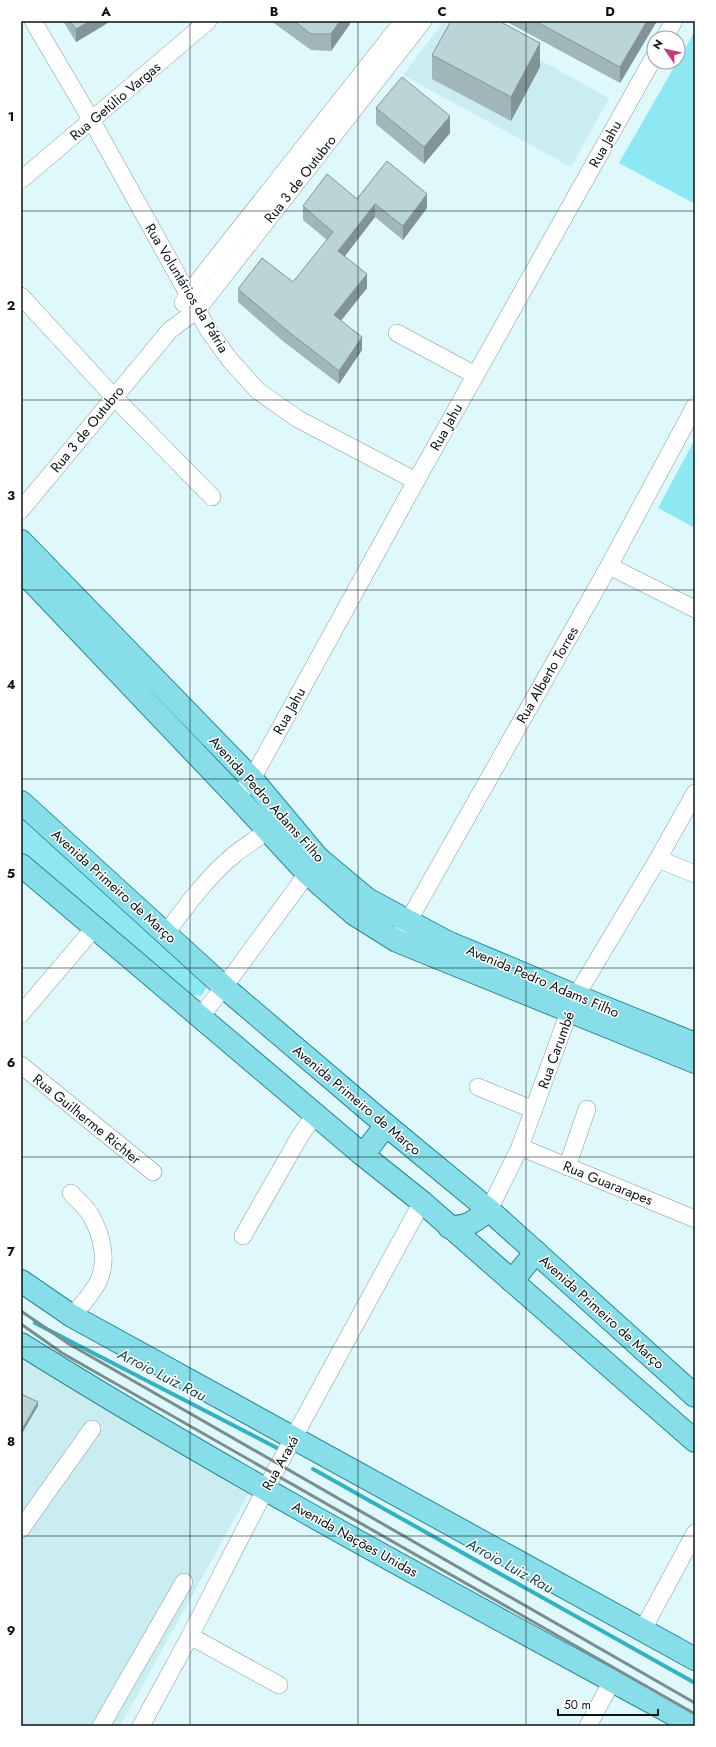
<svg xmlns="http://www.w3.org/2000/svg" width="716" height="1747" viewBox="0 0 716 1747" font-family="Jost,sans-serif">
  <rect width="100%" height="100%" fill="#def8fb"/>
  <g fill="#caedf1">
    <path d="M444 21H469L609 98 571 167 403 75Z"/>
    <path d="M21 1349 252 1487 120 1726H21Z"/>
  </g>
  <g fill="#8ee8f3">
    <path d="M695 30V204L619 163 677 62H678Z"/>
    <path d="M695 439V528L658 508Z"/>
    <path d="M21 816 208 985 201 996 193 995 21 853Z"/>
  </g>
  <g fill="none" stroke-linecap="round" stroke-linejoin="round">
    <g stroke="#33b3c1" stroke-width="4">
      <path d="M35 1323 279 1449"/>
      <path d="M313 1469 695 1683"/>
    </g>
    <g stroke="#839b9e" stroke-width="18">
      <g id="minor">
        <path d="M33 21 92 121 188 294 209 331 230 360 258 391 298 419 416 481"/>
        <path d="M664 38 674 21"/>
        <path d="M21 180 208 21"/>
        <path d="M21 296 113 396 212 497"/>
        <path d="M183 303 188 294 403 21"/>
        <path d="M397 333 475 375"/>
        <path d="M21 510 170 330 197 310 423 21"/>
        <path d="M609 566 695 609"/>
        <path d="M237 797 252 779 416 481 654 57"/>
        <path d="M658 859 695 874"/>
        <path d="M166 933C186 906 209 875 235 854 249 843 264 835 276 822"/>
        <path d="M397 941 609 566 695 406"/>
        <path d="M21 1014 95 927"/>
        <path d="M200 1017 224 987 315 863"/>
        <path d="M21 1065 153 1172"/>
        <path d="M478 1087 534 1110"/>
        <path d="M520 1147 695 1219"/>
        <path d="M567 1167 587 1109"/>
        <path d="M71 1193C77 1200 85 1206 90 1214 102 1234 109 1262 97 1284 90 1296 81 1306 72 1316"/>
        <path d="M489 1210 520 1147 569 1012 576 996 658 859 695 793"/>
        <path d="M243 1236 300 1136 315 1114"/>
        <path d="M21 1529 92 1429"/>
        <path d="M642 1631 695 1533"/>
        <path d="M190 1636 279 1685"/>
        <path d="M101 1726 184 1582"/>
        <path d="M141 1726 190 1636 265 1490 422 1202"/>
        <path d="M588 1726 612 1681"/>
      </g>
    </g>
    <g stroke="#298993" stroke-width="24">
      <g id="major">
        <path d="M21 541 252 779 318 858 367 899 447 942 576 996 695 1044"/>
        <path d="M21 570 237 797 307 873 354 914 397 941 695 1062"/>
        <path d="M21 802 224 987 386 1125 489 1210 695 1396"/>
        <path d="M21 865 363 1155 422 1202 695 1441"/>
        <path d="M363 1155 386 1125"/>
        <path d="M449 1227C468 1227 474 1222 489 1210"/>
        <path d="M21 1281 72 1316 695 1659"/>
        <path d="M512 1281 536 1252"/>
        <path d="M21 1344C240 1481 468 1602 695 1726"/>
      </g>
    </g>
    <use href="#minor" stroke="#fff" stroke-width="17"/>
    <use href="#major" stroke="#88dee8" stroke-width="22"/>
    <g stroke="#7b8d8f" stroke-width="3">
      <path d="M21 1311 69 1344 695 1703"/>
      <path d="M21 1324 62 1353 695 1714"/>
    </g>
  </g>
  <g fill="#a1b6b9">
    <path d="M63 21H111L76 42Z"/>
    <path d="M271 21H350V24L331 51 311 50Z"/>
    <path d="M505 21H657L620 83Z"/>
    <path d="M432 55 540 67 511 121 432 79Z"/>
    <path d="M376 108 450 133 424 164 376 124Z"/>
    <path d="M357 199 427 208 403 240 375 217 345 256 367 288 341 321 362 350 339 384 284 342 238 302V289L293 282 327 240 303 220V206Z"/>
  </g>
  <g fill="#839496">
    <path d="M90 21H111L76 42V29Z"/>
    <path d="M340 21H350V24L331 51V34Z"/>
    <path d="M647 21H657L620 83V67Z"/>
    <path d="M540 43V67L511 121V97Z"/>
    <path d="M450 116V133L424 164V147Z"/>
    <path d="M427 194V208L403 240V226Z"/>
    <path d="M375 204V217L338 265V251Z"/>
    <path d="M367 274V288L334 329V315Z"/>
    <path d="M362 337V350L339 384V371Z"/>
    <path d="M38 1402V1406L21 1435V1431Z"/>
  </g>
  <g fill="#bbd4d7" stroke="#839496">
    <path d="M70 21H90L76 29Z"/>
    <path d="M294 21H340L331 34H311Z"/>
    <path d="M451 21H499L540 43 511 97 432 55Z"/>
    <path d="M535 21H647L620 67Z"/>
    <path d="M402 77 450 116 424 147 376 108Z"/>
    <path d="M387 161 427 194 403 226 375 204 338 251 367 274 334 315 362 337 339 371 284 328 238 289 262 258 293 282 333 232 303 206 327 174 357 199Z"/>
    <path d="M21 1394 38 1402 21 1431Z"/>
  </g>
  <path fill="none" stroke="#0a1314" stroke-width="1" stroke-opacity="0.55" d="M190 21V1726M358 21V1726M526 21V1726M21 211H695M21 400H695M21 590H695M21 779H695M21 968H695M21 1157H695M21 1347H695M21 1536H695"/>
  <g text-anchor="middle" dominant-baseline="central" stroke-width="3" stroke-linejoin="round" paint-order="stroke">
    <g font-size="14" fill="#0a1314" stroke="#fff">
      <text transform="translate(115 101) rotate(-40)">Rua Getúlio Vargas</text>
      <text transform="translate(605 144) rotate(-61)">Rua Jahu</text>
      <text transform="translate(300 179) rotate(-52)">Rua 3 de Outubro</text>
      <text transform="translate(187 288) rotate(59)">Rua Voluntários da Pátria</text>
      <text transform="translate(446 427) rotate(-61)">Rua Jahu</text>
      <text transform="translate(87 429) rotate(-51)">Rua 3 de Outubro</text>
      <text transform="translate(547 675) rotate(-60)">Rua Alberto Torres</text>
      <text transform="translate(289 711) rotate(-61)">Rua Jahu</text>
      <text transform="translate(267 799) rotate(48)">Avenida Pedro Adams Filho</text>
      <text transform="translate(114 886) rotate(42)">Avenida Primeiro de Março</text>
      <text transform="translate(543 981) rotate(23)">Avenida Pedro Adams Filho</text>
      <text transform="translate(556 1050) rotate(-70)">Rua Carumbé</text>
      <text transform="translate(357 1100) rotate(40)">Avenida Primeiro de Março</text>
      <text transform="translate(87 1119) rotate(39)">Rua Guilherme Richter</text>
      <text transform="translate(608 1183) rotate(22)">Rua Guararapes</text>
      <text transform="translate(602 1312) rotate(42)">Avenida Primeiro de Março</text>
      <text transform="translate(280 1463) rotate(-61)">Rua Araxá</text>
      <text transform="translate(355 1539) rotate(29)">Avenida Nações Unidas</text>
    </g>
    <g font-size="15" font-style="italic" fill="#154b51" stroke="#fff">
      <text transform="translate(162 1375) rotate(27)">Arroio Luiz Rau</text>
      <text transform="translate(510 1566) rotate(29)">Arroio Luiz Rau</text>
    </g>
  </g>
  <rect width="716" height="1747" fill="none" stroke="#ffffff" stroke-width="44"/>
  <g transform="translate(666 50) rotate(304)"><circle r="19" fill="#ffffff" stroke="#9da1a1"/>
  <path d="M0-3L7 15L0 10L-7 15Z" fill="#c23b7a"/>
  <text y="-6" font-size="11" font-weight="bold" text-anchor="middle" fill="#0a1314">N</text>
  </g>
  <path d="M558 1709v6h100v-6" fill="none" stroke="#0a1314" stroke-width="2"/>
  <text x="564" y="1709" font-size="12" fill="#0a1314" stroke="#ffffff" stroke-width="3" paint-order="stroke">50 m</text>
  <rect x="22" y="22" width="672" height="1703" fill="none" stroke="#0a1314" stroke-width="1.5"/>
  <g font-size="13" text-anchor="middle" font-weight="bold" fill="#0a1314">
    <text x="106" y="16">A</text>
    <text x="274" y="16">B</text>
    <text x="442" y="16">C</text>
    <text x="610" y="16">D</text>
    <text x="11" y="121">1</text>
    <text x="11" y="310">2</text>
    <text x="11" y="500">3</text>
    <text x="11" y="689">4</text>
    <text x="11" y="878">5</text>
    <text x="11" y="1067">6</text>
    <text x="11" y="1256">7</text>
    <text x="11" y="1446">8</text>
    <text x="11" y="1635">9</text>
  </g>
</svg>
